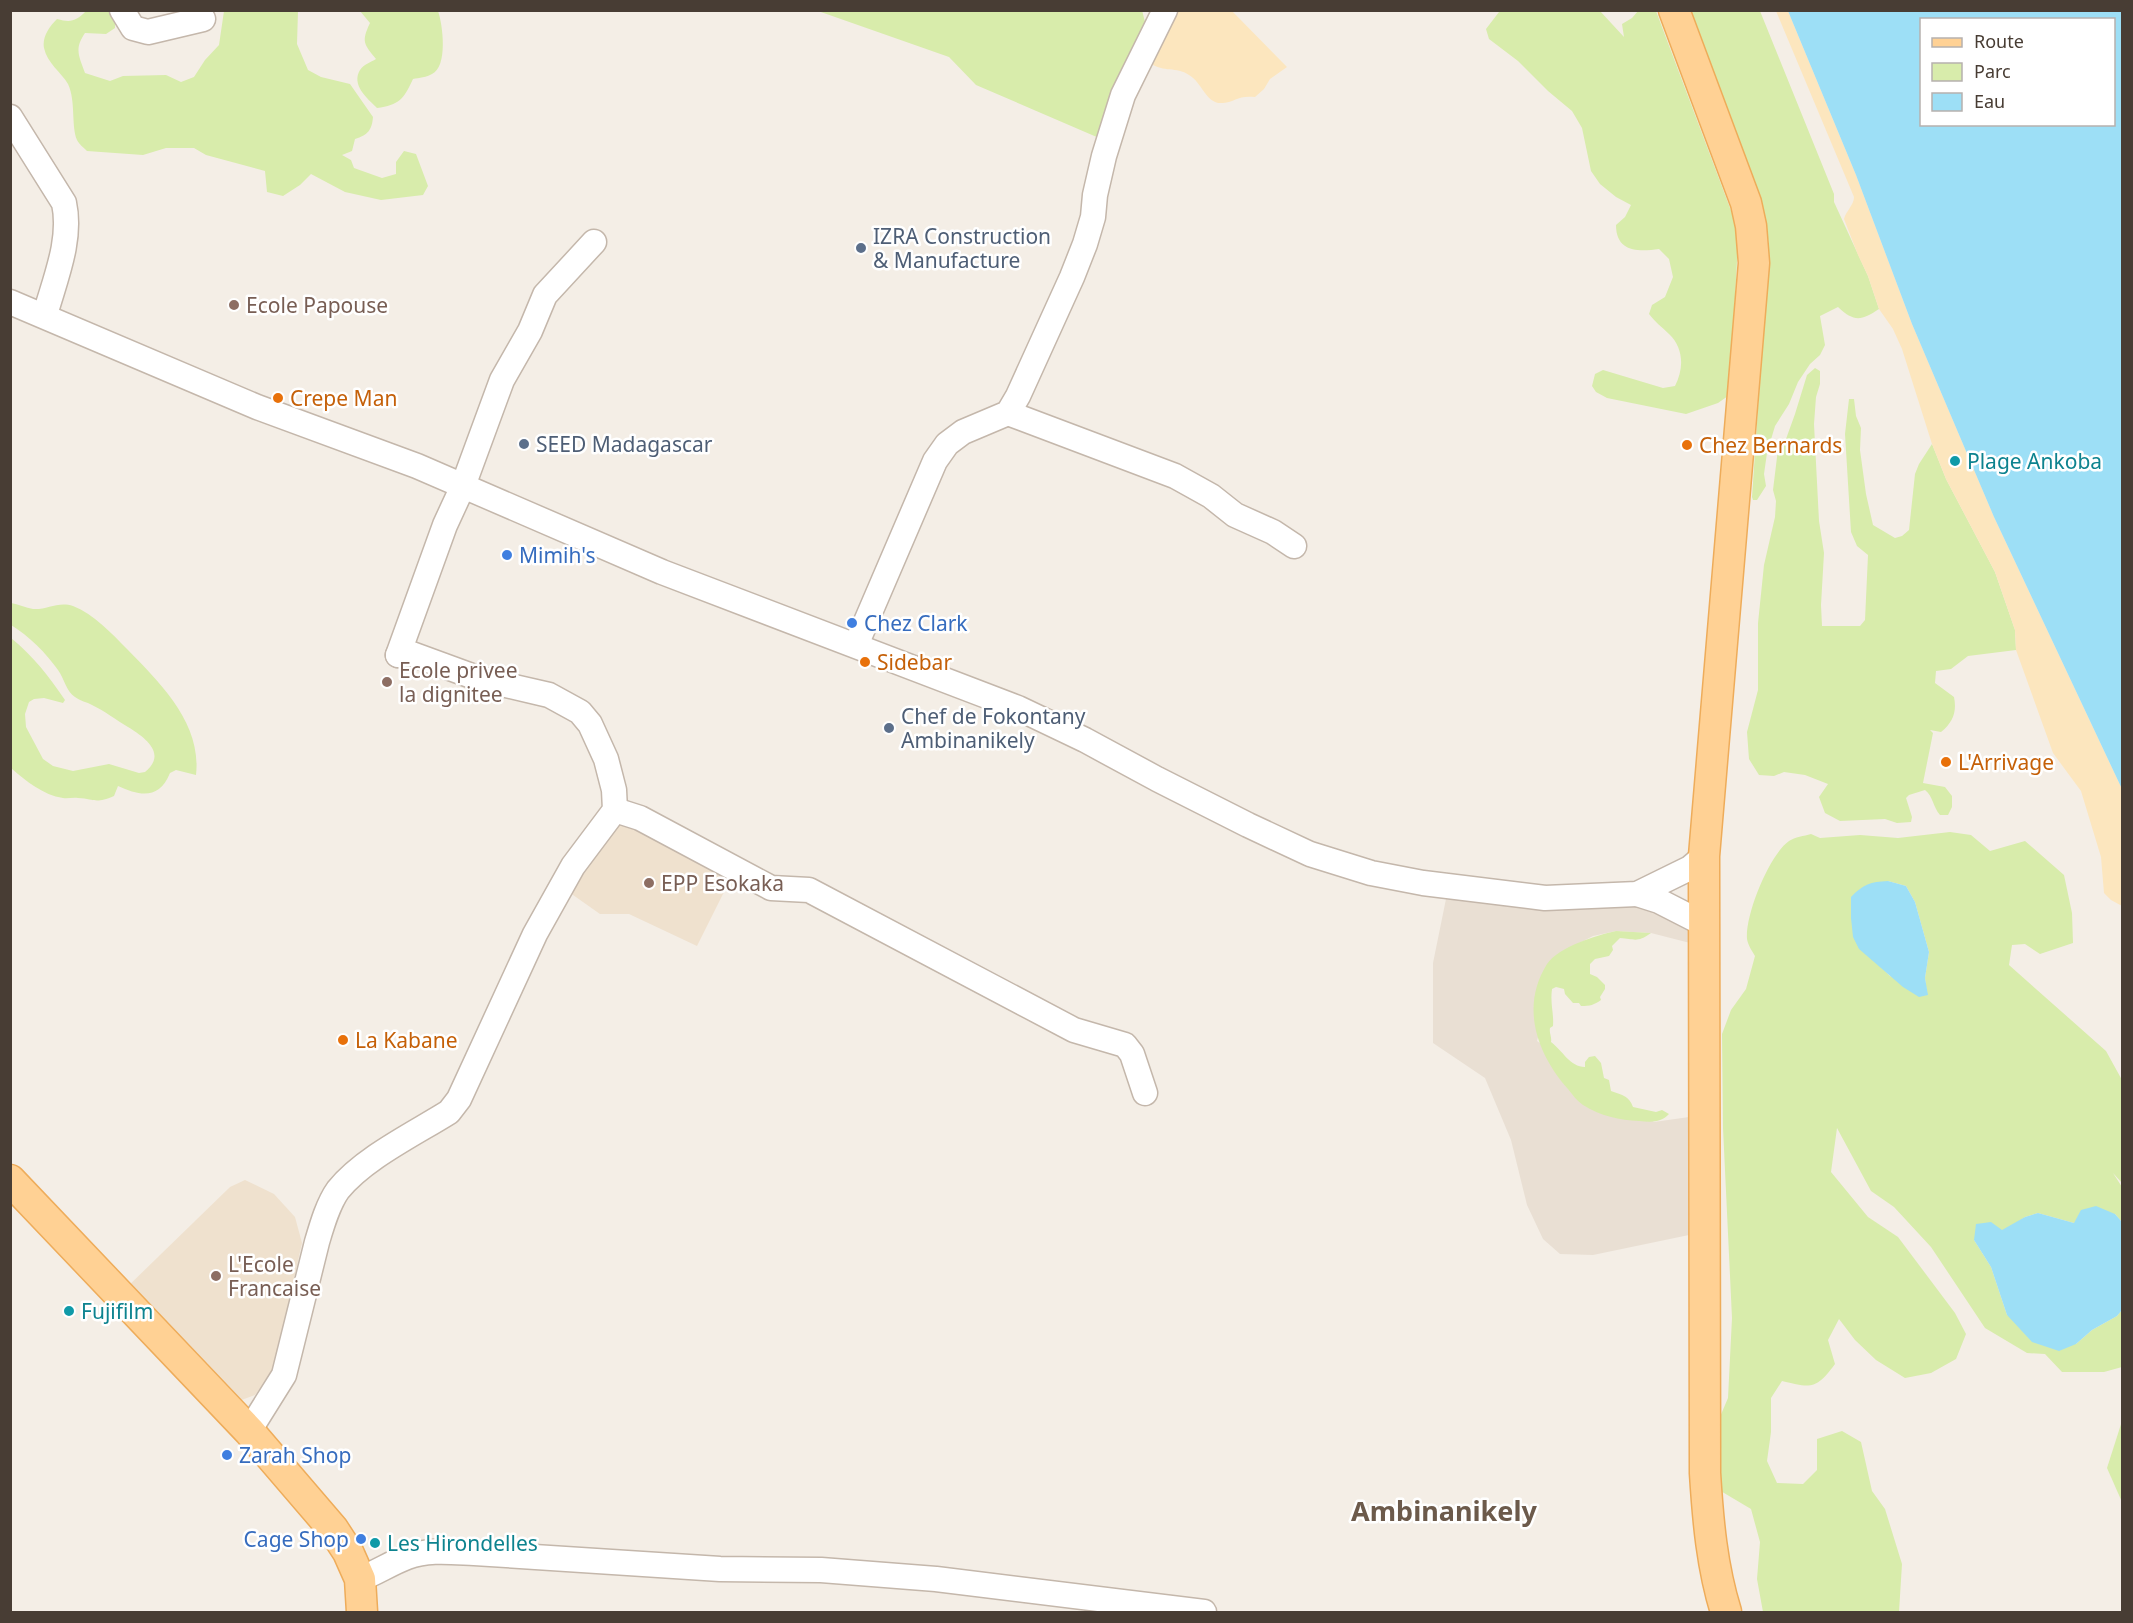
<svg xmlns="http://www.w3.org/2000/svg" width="2133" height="1623" viewBox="0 0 2133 1623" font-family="'Noto Sans',sans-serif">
  <rect width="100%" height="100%" fill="#f4eee6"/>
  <path fill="#e9dfd3" d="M1446 899 1551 906 1637 904 1694 928V944L1651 933 1616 931 1593 936 1562 952 1537 1041 1654 1122 1689 1117V1235L1593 1255 1560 1254 1543 1239 1527 1205 1511 1140 1485 1078 1433 1043V963Z"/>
  <g fill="#efe1ce">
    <path d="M621 825H630L732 876 697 946 629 914H600L566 890 612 831Z"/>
    <path d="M245 1180 274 1194 295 1217 302 1243 273 1372 255 1395 236 1402 123 1291 230 1187Z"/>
  </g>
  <g fill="#d8ecab" fill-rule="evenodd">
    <path d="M1142 10 1145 22 1099 138 976 85 949 57 818 11Z"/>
    <path d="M86 11H112L115 18V28L106 34 85 33C74 49 79 56 85 73L110 81 123 76 166 75 181 82 194 77 205 60 219 45 224 11H298L297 44 308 70 321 77 350 84 373 117C372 130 368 135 355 139L352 151 342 155 351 160 354 168 382 178 396 174V162L404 151 416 154 428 186 423 195 381 200 345 192 311 174 300 185 283 196 267 192 265 171 206 155 194 148H166L143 155 87 151C84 148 79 144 77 140 71 126 76 101 68 84 61 72 47 63 44 48 42 37 49 27 57 19 71 23 76 21 86 11Z"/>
    <path d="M360 11H438C443 25 448 67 432 74 427 77 419 78 413 79 404 99 399 105 377 108 367 98 351 85 360 70 363 65 371 62 376 59 364 44 361 42 370 23Z"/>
    <path d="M1504 11H1600L1624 37 1622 24 1632 18 1638 11H1656L1733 216 1738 243 1730 389 1728 396 1718 403 1686 414 1607 398 1596 392 1592 386 1595 374 1603 370 1663 388 1675 386C1684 369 1684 348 1669 334 1662 327 1655 322 1649 314L1652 305 1665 297 1673 277 1669 259 1659 249C1638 252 1616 252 1616 225L1625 217 1631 205 1616 197 1600 184 1591 171 1582 128 1572 111 1548 91 1518 61 1489 39 1486 29 1499 12Z"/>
    <path d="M1690 11H1760L1834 194V202L1868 276 1879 309C1861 321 1854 322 1838 307L1820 316 1825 345 1820 355 1810 364 1798 382 1789 404 1775 426 1767 453 1764 474 1766 486 1757 500H1753L1752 497 1769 246 1766 222 1759 197Z"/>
    <path d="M1815 368 1820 371V384L1816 397 1814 424 1819 521 1824 553 1821 605 1822 626H1860L1865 620 1868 555 1857 546 1851 532 1845 434 1849 399H1854L1856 416 1861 428 1860 450 1866 494 1873 525 1895 538 1902 536 1909 530 1915 474 1919 464 1932 444 1946 479 1995 572 2015 630 2016 650 1968 656 1951 669 1936 671 1935 683 1954 697C1957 712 1953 722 1941 732L1930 730 1933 733 1923 783 1945 787 1952 796V807L1948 815H1940C1933 807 1933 796 1925 790L1909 795 1906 798 1912 817 1911 822 1897 823 1885 819 1840 821 1825 813 1819 797 1828 784 1805 775 1784 772 1774 776 1759 775 1749 759 1747 732 1758 690V623L1764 565 1775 517 1776 501 1773 490 1778 449 1786 439 1795 414 1807 375Z"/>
    <path d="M11 603C18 604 26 608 33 609 47 610 58 601 73 606 94 614 112 634 127 649 160 683 202 723 196 775L176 770 170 773C159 800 140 796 118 786L114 796C95 804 95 799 78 798 73 797 68 799 63 798 43 795 26 781 11 768V638C34 657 48 675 65 700L63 703 44 698 34 699 29 702 25 714 26 727 43 759 53 766 73 771 109 764 139 773 145 772C168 753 144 737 128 727 116 720 105 711 92 705 87 702 80 701 75 697 66 691 64 678 58 670 47 654 28 635 11 625Z"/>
    <path d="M1950 832 1971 835 1990 851 2025 841 2064 875 2072 913 2073 943 2040 954 2025 944 2012 945 2009 965 2106 1051 2122 1080V1183L2113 1173 2122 1187V1222L2115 1214 2074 1223 2038 1213 2025 1217 2009 1228 1974 1240 1991 1267 2007 1315 2076 1344 2092 1330 2117 1316 2122 1310V1367L2104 1372H2062L2045 1354 2027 1353 1985 1328 1931 1247 1894 1207 1871 1191 1837 1128 1831 1172 1868 1217 1898 1237 1955 1313 1966 1334 1956 1359 1931 1373 1905 1378 1876 1360 1855 1340 1839 1319 1828 1340 1835 1364C1816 1390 1811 1388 1782 1381L1771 1398V1432L1767 1461 1777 1483 1803 1484 1817 1470V1439L1842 1431 1861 1442 1872 1491 1885 1509 1902 1564 1899 1612H1763L1757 1579 1760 1542 1751 1509 1719 1490 1705 1452 1728 1398 1732 1318 1723 1128 1722 1034 1731 1010 1746 989 1755 956C1752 951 1748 945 1747 939 1745 915 1769 855 1789 841 1795 837 1804 836 1811 834L1820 838 1860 835 1898 838ZM1888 881 1906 886 1915 902 1929 952 1925 978 1927 994 1890 976 1882 968Z"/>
    <path d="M1616 931 1651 933C1637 943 1635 939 1620 938L1612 946 1613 950 1609 956 1595 959 1590 964V974L1597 977 1605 985V989L1600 997 1601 1000C1594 1005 1590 1006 1581 1006L1579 1003H1573L1565 994 1564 989 1556 987 1552 989C1550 1004 1554 1013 1553 1026L1550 1028C1549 1033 1552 1037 1551 1042 1563 1051 1570 1067 1585 1067V1062L1589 1057 1595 1056 1601 1063 1604 1078 1609 1080 1611 1091C1623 1095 1629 1096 1633 1107L1656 1112 1662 1110 1669 1114C1661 1123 1651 1122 1639 1121 1620 1120 1600 1116 1583 1105 1577 1101 1572 1094 1568 1089 1537 1054 1520 1007 1547 964 1560 946 1595 936 1616 931Z"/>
    <path d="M2122 1421V1502L2107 1468Z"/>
  </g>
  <g fill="#fce6be">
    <path d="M1231 10 1287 67 1270 79 1264 89 1255 97C1238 95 1235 102 1223 103 1206 105 1202 82 1189 75 1176 66 1164 73 1150 63L1175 11Z"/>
    <path d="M1776 11H1788L1856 175 1912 324 1994 517 2122 789V906L2111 900 2104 893 2101 857 2081 791 2053 753 2016 650 2015 630 1995 572 1946 479 1932 444 1902 349 1893 329 1879 309 1868 276 1858 255 1844 219C1846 211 1854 205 1854 197Z"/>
  </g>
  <g fill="#9ddff6" fill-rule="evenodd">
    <path d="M1788 11H2122V789L1994 517 1912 324 1856 175ZM1922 20H2114V124H1922Z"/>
    <path d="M1888 881 1906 886 1915 902 1929 952 1925 978 1928 995 1919 997 1903 987 1859 949 1853 937 1851 918V897C1864 884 1870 882 1888 881Z"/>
    <path d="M2096 1206 2115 1214 2122 1222V1310L2117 1316 2092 1330 2076 1344 2059 1351 2032 1342 2007 1315 1991 1267 1974 1240 1976 1224 1991 1222 2002 1230 2025 1217 2038 1213 2074 1223 2081 1210Z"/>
  </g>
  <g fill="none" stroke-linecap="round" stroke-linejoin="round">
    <g stroke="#c4b7ab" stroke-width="27">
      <g id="minor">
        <path d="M122 10 133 28 148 32 203 19"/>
        <path d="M10 117 64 203C72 240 55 279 45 315"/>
        <path d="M10 302 257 407 417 466 662 572 1018 708 1085 740 1157 779 1248 825 1310 854 1371 873 1423 883 1545 898 1637 894 1690 868 1704 856"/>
        <path d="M1008 413 1175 476 1211 496 1235 515 1273 532 1294 546"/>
        <path d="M856 645 935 461 947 444 963 432 1008 413 1018 396 1072 277 1085 244 1093 217 1095 195 1104 156 1123 95 1165 10"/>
        <path d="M398 655 445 525 463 486 502 380 530 331 545 295 594 242"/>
        <path d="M615 810 640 818 771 888 809 890 1074 1030 1125 1045 1132 1054 1145 1093"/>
        <path d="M1637 894 1659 901 1704 924"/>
        <path d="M249 1431 284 1375 317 1242C322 1225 328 1204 338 1190 364 1158 414 1134 449 1112L459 1099 535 934 573 866 615 810 614 790 606 759 590 724 580 712 549 695 480 679 409 653 398 655"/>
        <path d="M360 1579C376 1573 391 1563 407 1557 428 1549 452 1552 474 1553L720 1569 821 1570 936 1579 1204 1612"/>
      </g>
    </g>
    <g stroke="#eeac5a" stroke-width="33">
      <g id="major">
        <path d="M1674 10 1746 203 1751 226 1754 263 1704 856 1705 1473C1708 1521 1712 1567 1726 1612"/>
        <path d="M10 1180 249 1431 333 1529 348 1552 360 1579 362 1612"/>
      </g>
    </g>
    <use href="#minor" stroke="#fff" stroke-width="24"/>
    <use href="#major" stroke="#ffd194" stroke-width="30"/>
  </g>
  <g fill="#5c6f8a" stroke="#fff" stroke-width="2">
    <circle cx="861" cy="248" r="6"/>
    <circle cx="524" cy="444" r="6"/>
    <circle cx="889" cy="728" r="6"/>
  </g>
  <g fill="#8d6e63" stroke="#fff" stroke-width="2">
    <circle cx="234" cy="305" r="6"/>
    <circle cx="387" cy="682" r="6"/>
    <circle cx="649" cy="883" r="6"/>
    <circle cx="216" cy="1276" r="6"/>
  </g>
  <g fill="#e8710a" stroke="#fff" stroke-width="2">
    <circle cx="278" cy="398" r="6"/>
    <circle cx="1687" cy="445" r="6"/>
    <circle cx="865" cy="662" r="6"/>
    <circle cx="1946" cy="762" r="6"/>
    <circle cx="343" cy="1040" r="6"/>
  </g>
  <g fill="#0f9aa8" stroke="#fff" stroke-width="2">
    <circle cx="1955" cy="461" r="6"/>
    <circle cx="69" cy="1311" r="6"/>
    <circle cx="375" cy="1543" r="6"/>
  </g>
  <g fill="#3f7fe0" stroke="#fff" stroke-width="2">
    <circle cx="507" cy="555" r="6"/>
    <circle cx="852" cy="623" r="6"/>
    <circle cx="227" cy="1455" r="6"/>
    <circle cx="361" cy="1539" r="6"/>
  </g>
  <g text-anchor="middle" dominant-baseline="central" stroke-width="5" stroke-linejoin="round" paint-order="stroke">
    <g font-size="21" fill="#4e5e75" stroke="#fff" text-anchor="start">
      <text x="873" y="236">IZRA Construction<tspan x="873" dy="24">&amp; Manufacture</tspan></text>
      <text x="536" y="444">SEED Madagascar</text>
      <text x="901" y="716">Chef de Fokontany<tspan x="901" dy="24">Ambinanikely</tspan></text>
    </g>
    <g font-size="21" fill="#785e54" stroke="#fff" text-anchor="start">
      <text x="246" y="305">Ecole Papouse</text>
      <text x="399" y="670">Ecole privee<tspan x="399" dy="24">la dignitee</tspan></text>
      <text x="661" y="883">EPP Esokaka</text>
      <text x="228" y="1264">L'Ecole<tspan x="228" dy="24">Francaise</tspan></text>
    </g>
    <g font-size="21" fill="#c56008" stroke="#fff" text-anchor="start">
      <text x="290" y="398">Crepe Man</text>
      <text x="1699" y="445">Chez Bernards</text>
      <text x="877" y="662">Sidebar</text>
      <text x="1958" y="762">L'Arrivage</text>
      <text x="355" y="1040">La Kabane</text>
    </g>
    <g font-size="21" fill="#0d838f" stroke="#fff" text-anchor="start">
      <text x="1967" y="461">Plage Ankoba</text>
      <text x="81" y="1311">Fujifilm</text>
      <text x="387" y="1543">Les Hirondelles</text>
    </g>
    <g font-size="21" fill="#366cbe" stroke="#fff" text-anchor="start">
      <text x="519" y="555">Mimih's</text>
      <text x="864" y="623">Chez Clark</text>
      <text x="239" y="1455">Zarah Shop</text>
      <text x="349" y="1539" text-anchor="end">Cage Shop</text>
    </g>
    <g font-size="27" font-weight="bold" fill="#6c5a4b" stroke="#fff">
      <text x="1444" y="1510">Ambinanikely</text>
    </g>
  </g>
  <rect width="2133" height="1623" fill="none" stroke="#483d34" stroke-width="24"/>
  <rect x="1920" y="18" width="195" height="108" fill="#ffffff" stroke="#b6b1ae" stroke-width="1.5"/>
  <rect x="1932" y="38" width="30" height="9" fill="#ffd194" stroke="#b6b1ae" stroke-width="1.5"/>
  <text x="1974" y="48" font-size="18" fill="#483d34">Route</text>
  <rect x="1932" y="63" width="30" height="18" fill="#d8ecab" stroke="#b6b1ae" stroke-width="1.5"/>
  <text x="1974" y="78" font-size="18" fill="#483d34">Parc</text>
  <rect x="1932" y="93" width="30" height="18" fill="#9ddff6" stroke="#b6b1ae" stroke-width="1.5"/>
  <text x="1974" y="108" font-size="18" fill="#483d34">Eau</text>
</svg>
